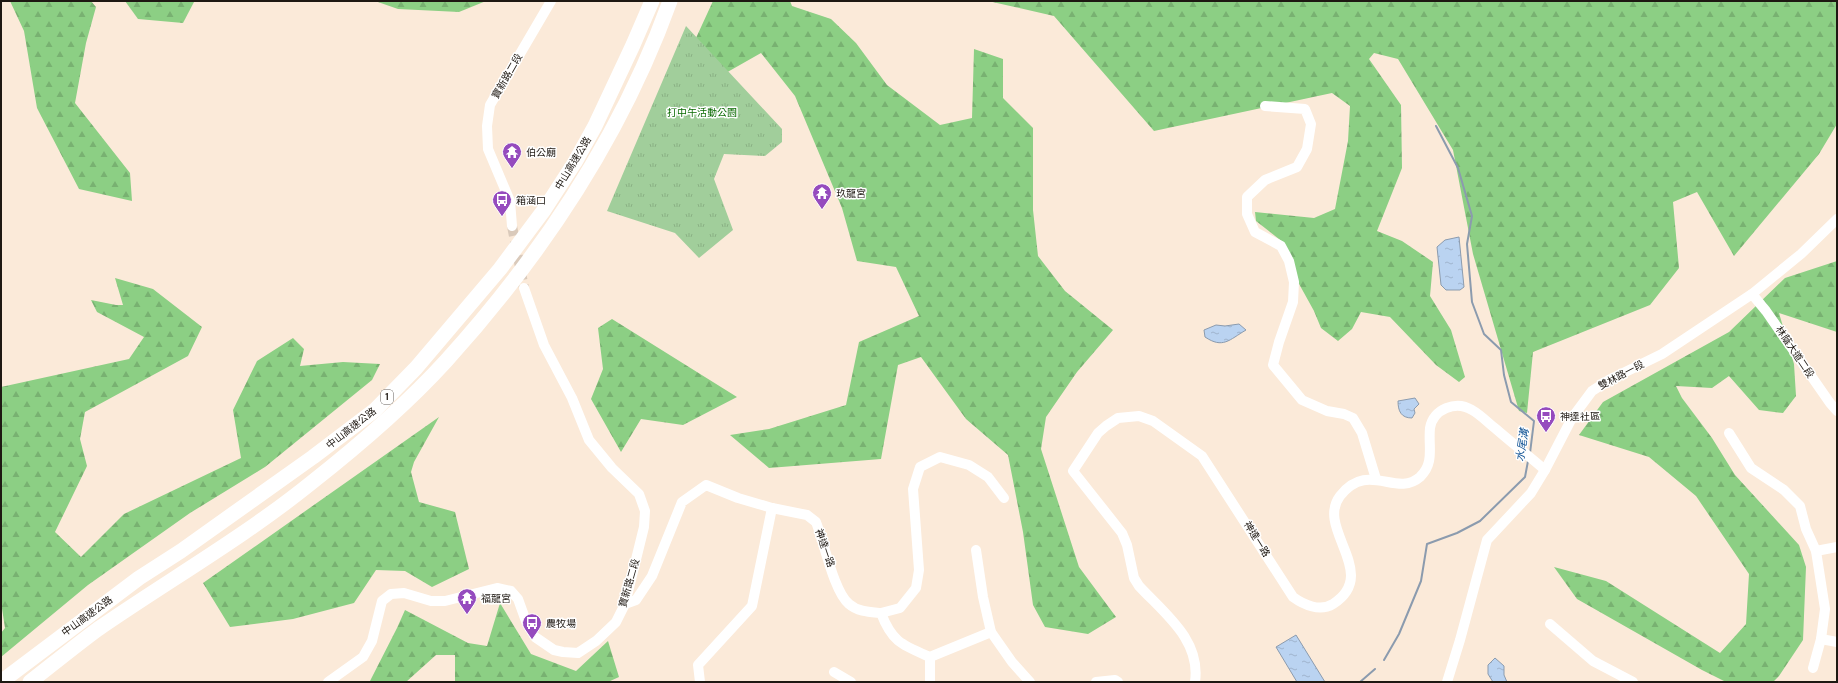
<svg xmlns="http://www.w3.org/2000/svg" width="1838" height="683" viewBox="0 0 1838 683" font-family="'DM Sans','Noto Sans TC',sans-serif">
  <defs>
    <pattern id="forest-firs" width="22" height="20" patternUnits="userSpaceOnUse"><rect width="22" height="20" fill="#8ccf84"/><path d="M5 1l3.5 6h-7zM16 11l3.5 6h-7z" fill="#78b171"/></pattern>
    <pattern id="park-tufts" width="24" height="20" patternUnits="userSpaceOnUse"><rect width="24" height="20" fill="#a1ce9b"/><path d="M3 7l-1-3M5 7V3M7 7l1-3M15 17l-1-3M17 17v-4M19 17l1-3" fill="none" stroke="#8ab084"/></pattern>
    <pattern id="water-ripples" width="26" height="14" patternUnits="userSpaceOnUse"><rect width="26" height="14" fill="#bad3f1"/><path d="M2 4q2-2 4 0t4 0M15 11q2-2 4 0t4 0" fill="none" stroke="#9fb4ce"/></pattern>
  </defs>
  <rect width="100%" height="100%" fill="#fbead9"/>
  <g fill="url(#forest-firs)">
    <path d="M10 1H91L96 7 86 43 75 103 130 173 132 201 79 189 37 108 24 31Z"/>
    <path d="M125 1H193L194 2 183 23 138 19Z"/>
    <path d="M375 1H486L459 12 398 9Z"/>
    <path d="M713 1H790L792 6 831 19 856 43 887 85 940 125 972 118 974 49 1003 59V98L1033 128V210L1038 256 1065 291 1113 330 1077 372 1046 417 1041 449 1079 567 1116 617 1088 634 1045 627 1033 605 1023 532 1008 455 966 419 921 357 898 365 881 459 769 468 730 435 769 429 846 405 859 342 919 316 896 267 857 261 842 208 795 96 761 53 724 74 696 38Z"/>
    <path d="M988 1H1837V124L1819 154 1734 256 1697 192 1673 202 1679 268 1650 305 1533 352 1527 413 1519 411 1473 254 1453 150 1398 59 1374 53 1369 59 1401 105 1402 168 1377 231 1402 241 1433 262 1430 296 1451 330 1465 377 1459 382 1436 365 1390 317 1361 312 1352 329 1338 341 1321 328 1314 311 1293 273 1284 243 1256 221 1255 212 1314 218 1335 209 1348 141 1350 106 1332 93 1154 131 1054 16Z"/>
    <path d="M1837 261V332L1779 313 1794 364 1796 396 1783 413 1759 410 1729 376 1712 388 1676 386 1682 398 1712 438 1735 475 1799 545 1806 567 1803 640 1779 676 1773 682H1726L1702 670 1577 599 1554 567 1606 581 1720 653 1746 624 1749 574 1696 496 1649 457 1579 435 1603 402 1729 332 1785 278Z"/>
    <path d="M115 278 153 289 202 327 188 356 85 412 80 439 87 466 55 532 81 557 124 514 241 458 233 410 257 361 293 338 304 349 300 366 343 362 380 364 372 380 265 467 190 513 88 585 1 657V633L5 628 1 602V387L129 359 144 337 97 312 91 300 116 305H123Z"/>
    <path d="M612 319 737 397 683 425 641 419 621 452 591 399 603 369 598 328Z"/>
    <path d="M439 417 414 462 411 472 419 502 455 512 469 569 432 587 405 571 376 570 354 603 293 619 230 627 203 583Z"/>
    <path d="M500 603 531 654 576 671 608 641 619 677 608 682H455V655H436L406 682 370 681 397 628 405 610 468 643 487 646Z"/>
  </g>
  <path fill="url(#park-tufts)" d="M686 26 782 129V142L765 156 724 154 714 179 733 230 699 258 675 233 607 211Z"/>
  <g fill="url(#water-ripples)" stroke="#8b9bae">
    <path d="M1459 237 1464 287 1460 290H1446L1441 285 1437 247 1445 240Z"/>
    <path d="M1239 324 1246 330C1229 340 1223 349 1205 337L1204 330 1216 325 1225 326Z"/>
    <path d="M1415 398 1419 404 1414 409 1415 413 1412 418C1401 418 1398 411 1398 401Z"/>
    <path d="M1296 635 1325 682H1297L1276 647Z"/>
    <path d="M1495 658 1504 666V675L1507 682H1493L1488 674V665Z"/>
  </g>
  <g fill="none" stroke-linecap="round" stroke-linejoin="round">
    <g stroke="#8b9bae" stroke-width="2">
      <path d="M1436 126 1458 168 1472 216 1467 244 1472 302 1484 334 1501 350 1504 375 1511 402 1534 421 1530 453"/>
      <path d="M1384 660 1399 634 1421 581 1427 544 1457 533 1480 521 1525 477 1528 461"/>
      <path d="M1360 682 1375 669"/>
    </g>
    <path stroke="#dacabb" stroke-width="10" stroke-dasharray="10 5" stroke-linecap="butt" d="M512 226 524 288"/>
    <g stroke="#fff" stroke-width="10">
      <path d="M1265 106 1305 109 1311 124 1307 149 1297 167 1265 180 1247 197V214L1255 232 1281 246 1289 261 1294 282 1293 302 1279 342 1273 365 1302 400 1327 411 1344 414 1353 418 1362 433 1376 479"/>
      <path d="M512 226 510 201 488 149 487 126 490 105 551 1"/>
      <path d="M1752 294 1766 311 1830 403 1837 411"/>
      <path d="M1729 433 1751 468 1784 490 1800 506 1806 529 1816 551 1825 609 1821 639 1813 668"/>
      <path d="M976 550 983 597 991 632"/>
      <path d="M1816 551 1837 547"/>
      <path d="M625 604 636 600 652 576 682 502 706 485 738 498 772 508 807 515 816 522C824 542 834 592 849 604 858 612 870 612 881 613 892 642 902 645 930 657L991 632 1012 662 1030 682"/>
      <path d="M881 613 900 608 916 588 919 570 913 489 920 467 940 457 969 465 988 477 1004 498"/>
      <path d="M1550 624 1593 661 1633 682"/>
      <path d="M1821 639 1837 642"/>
      <path d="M930 657V682"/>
      <path d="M834 672 851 682"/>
      <path d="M328 682 363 657 372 641 382 601 391 594 404 593 431 601H445L497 588 511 591 518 599 527 624 535 637 554 650 563 652 578 653 596 641 616 622 625 604 644 527 645 511 639 494 612 468 589 440 572 398 544 345 524 288"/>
      <path d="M700 682 698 665 752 606 772 508"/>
      <path d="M1096 682 1115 680 1118 682"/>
      <path d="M1195 682C1201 640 1165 614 1139 586L1134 578 1127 545 1122 533 1073 471 1098 433 1106 426 1118 418 1139 416 1153 421 1202 456 1293 597C1304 605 1320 612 1333 604 1381 573 1315 529 1340 496 1368 460 1396 498 1420 477 1435 463 1428 446 1430 428 1433 409 1456 400 1472 410 1481 415 1488 423 1496 429 1512 443 1529 456 1545 470"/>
      <path d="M1447 682 1460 640 1487 540 1531 493 1545 470 1572 418 1592 391 1609 380 1662 354 1752 294 1801 254 1837 219"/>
    </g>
    <g stroke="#fff" stroke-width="15">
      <path d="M1 682 139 578 181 551 313 457 375 410 416 368 500 269 544 210 575 162 595 126 633 45 652 1"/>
      <path d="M30 682C53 664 75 646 98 629 169 580 244 537 311 483 358 446 406 405 446 361 541 256 622 134 670 1"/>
    </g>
  </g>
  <defs>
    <g id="temple-pin" transform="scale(1)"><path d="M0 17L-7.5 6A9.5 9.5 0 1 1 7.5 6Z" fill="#954bbe" stroke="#fff"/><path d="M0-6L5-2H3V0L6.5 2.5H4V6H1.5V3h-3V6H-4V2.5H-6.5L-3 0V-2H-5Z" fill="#fff"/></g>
    <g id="bus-pin" transform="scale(1)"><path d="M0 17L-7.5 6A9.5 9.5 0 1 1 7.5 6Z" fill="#954bbe" stroke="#fff"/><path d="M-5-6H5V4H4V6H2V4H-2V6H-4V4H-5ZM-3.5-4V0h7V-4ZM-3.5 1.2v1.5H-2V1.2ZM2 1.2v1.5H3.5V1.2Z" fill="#fff"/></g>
  </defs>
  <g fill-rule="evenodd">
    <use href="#temple-pin" x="512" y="152"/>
    <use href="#temple-pin" x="822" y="193"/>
    <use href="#bus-pin" x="502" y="200"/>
    <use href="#bus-pin" x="1546" y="416"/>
    <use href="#temple-pin" x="467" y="598"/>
    <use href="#bus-pin" x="532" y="623"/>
  </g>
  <g text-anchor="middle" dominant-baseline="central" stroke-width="3" stroke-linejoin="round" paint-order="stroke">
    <rect fill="#fff" stroke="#625d59" stroke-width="1" x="381" y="390" width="12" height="14" rx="3"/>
    <g font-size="9" font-weight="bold" fill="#1e1812">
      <text x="387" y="397">1</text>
    </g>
    <g font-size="10" fill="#1e1812" stroke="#fff">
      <text transform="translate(507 76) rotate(-60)">寶新路二段</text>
      <text transform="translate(573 163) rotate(-59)">中山高速公路</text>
      <text transform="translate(1795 352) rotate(56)">林蔭大道二段</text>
      <text transform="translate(1621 375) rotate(-28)">雙林路一段</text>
      <text transform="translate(351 428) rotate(-38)">中山高速公路</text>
      <text transform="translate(1257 539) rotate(58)">神達一路</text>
      <text transform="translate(825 548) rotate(71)">神達一路</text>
      <text transform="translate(629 583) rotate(-74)">寶新路二段</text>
      <text transform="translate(87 616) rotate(-36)">中山高速公路</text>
    </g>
    <g font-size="10" fill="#096a00" stroke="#fff">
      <text x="702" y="112">打中午活動公園</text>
    </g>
    <g font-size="10" fill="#1e1812" stroke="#fff" text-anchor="start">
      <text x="526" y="152">伯公廟</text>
      <text x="836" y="193">玖龍宮</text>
      <text x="516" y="200">箱涵口</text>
      <text x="1560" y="416">神達社區</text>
      <text x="481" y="598">福龍宮</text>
      <text x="546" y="623">農牧場</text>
    </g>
    <g font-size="11" font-style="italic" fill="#135596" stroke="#fff">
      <text transform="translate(1522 445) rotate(-81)">水尾溝</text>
    </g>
  </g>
  <rect width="1838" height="683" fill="none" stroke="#1e1812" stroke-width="4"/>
</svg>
